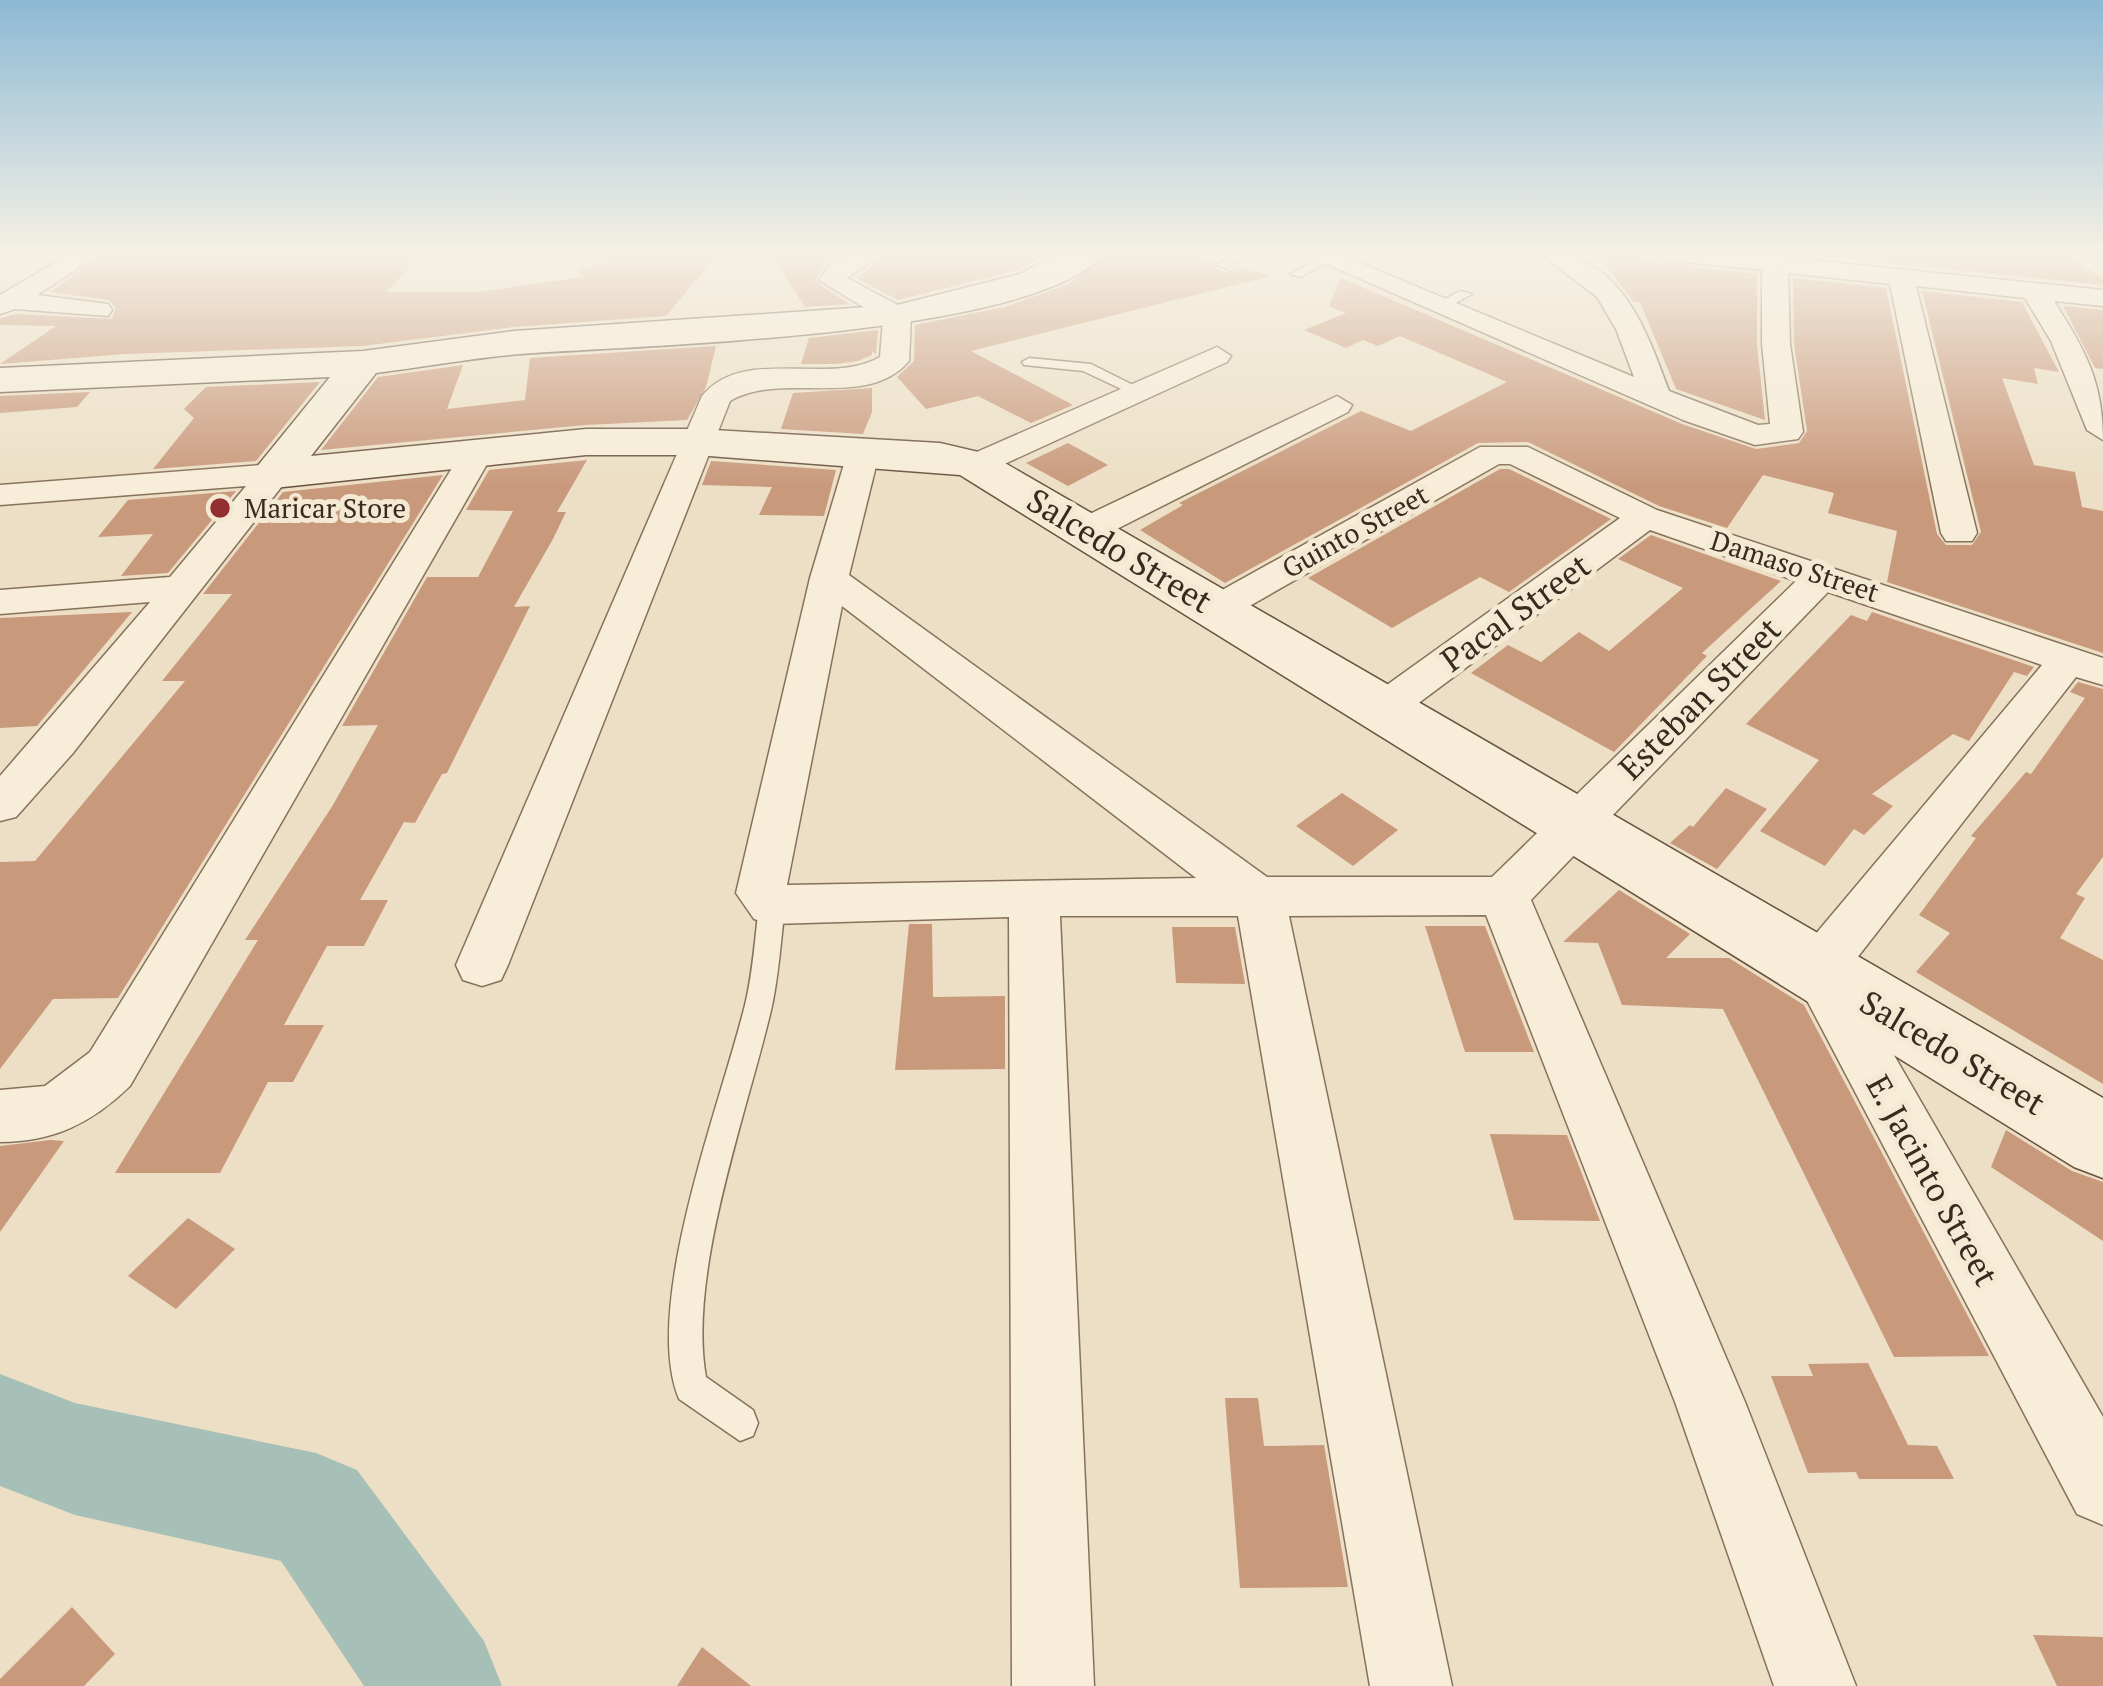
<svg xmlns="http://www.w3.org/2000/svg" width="2103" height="1686" viewBox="0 0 2103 1686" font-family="'PT Serif',serif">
  <rect width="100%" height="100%" fill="#ecdfc5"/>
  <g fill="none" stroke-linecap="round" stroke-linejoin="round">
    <path fill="#a6c0b7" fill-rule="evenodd" d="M0 1374 75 1403 316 1453 357 1470 484 1641 502 1686H364L281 1561 75 1515 0 1486Z"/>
  </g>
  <g fill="#c9997c">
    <path d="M109 251H424L387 292H478L582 277 577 269 601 264 602 251H720L666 316 514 327 363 346 125 354 0 364 56 326 0 325V318L16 314 112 319 116 308 109 300 50 292Z"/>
    <path d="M769 251H846L826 262 815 281 849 304 805 307Z"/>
    <path d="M891 251H1053L1018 270 898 300 856 278Z"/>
    <path d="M1110 251H1175L1214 261 1212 267 1225 272 1237 267 1271 276 971 351 1073 405 1031 423 978 396 926 409 897 377 914 361 915 325 1005 307 1069 284Z"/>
    <path d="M1595 251H1632L1648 262 1757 274V344L1765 420 1676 389 1640 302H1634Z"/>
    <path d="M1769 251 2063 252 2103 279V285Z"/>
    <path d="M1341 278 1682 424 1756 449 1799 443 1807 431 1794 344 1793 278 1886 288 1937 534 1946 545H1972L1981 532 1922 291 2022 302 2059 372 2034 368 2038 384 2002 378 2034 465 2075 472 2082 507 2103 511V653L1887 582 1897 531 1828 513 1834 493 1763 475 1727 528 1659 506 1528 442 1478 443 1225 583 1140 530 1183 505 1179 503 1361 411 1411 431 1507 382 1400 336 1378 346 1363 340 1346 348 1304 330 1346 313 1329 306Z"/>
    <path d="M2063 306 2103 310V369L2095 368Z"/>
    <path d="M878 330 876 354 872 351V355L858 361 836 364H801L809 338Z"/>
    <path d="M716 346 706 387 687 420 586 425 321 450 378 377 463 365 447 409 525 400 530 358Z"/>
    <path d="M320 382 256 461 153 469 194 418 184 409 206 387Z"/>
    <path d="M872 388V412L863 434 781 429 793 393Z"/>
    <path d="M90 392 77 407 0 413V396Z"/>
    <path d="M1068 443 1108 465 1068 486 1026 463Z"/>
    <path d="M587 460 557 512H566L553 539 514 607 530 606 447 773 442 774 415 823 404 822 360 900H388L364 946H327L284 1025H324L293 1082H268L220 1173H115L258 940H245L333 805 378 725 342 726 427 577H478L513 511 466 510 489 470Z"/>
    <path d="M711 461 836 470 824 516 759 515 772 487 702 485Z"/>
    <path d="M1500 469H1509L1611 519 1509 592 1480 577 1392 628 1308 578Z"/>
    <path d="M443 475 118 998 53 999 0 1069V862L35 861 185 681H162L232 594H203L283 492Z"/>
    <path d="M236 491 168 573 121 576 153 534 98 537 128 500Z"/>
    <path d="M1651 535 1781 581 1702 653 1707 656 1614 752 1471 673 1508 645 1541 662 1579 632 1609 651 1683 588 1618 559Z"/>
    <path d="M132 612 37 726 0 728V618Z"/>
    <path d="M1872 612 2034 667 2027 676 2014 672 1969 741 1953 734 1872 794 1893 806 1864 835 1854 829 1825 866 1760 831 1819 760 1746 724 1851 615 1867 621Z"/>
    <path d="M2078 682 2103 689V857L2076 894 2085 898 2060 938 2103 960V1084L1916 972 1950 933 1919 915 1976 838 1971 836 2026 772 2031 774 2085 698 2070 692Z"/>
    <path d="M1726 788 1767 809 1717 869 1670 843 1690 825 1693 827Z"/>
    <path d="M1342 793 1398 830 1353 866 1296 826Z"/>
    <path d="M1619 890 1690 934 1666 958H1729L1804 1005 1989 1356 1894 1357 1723 1009 1622 1005 1598 943 1563 942Z"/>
    <path d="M909 924H932L933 997 1005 996V1069L895 1070Z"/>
    <path d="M1425 926H1485L1534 1052H1465Z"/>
    <path d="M1172 927H1235L1245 984 1176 983Z"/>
    <path d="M2006 1130 2072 1171 2103 1182V1241L1991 1167Z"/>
    <path d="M1490 1134 1567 1135 1600 1221 1514 1220Z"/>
    <path d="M50 1140 64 1141 0 1232V1146Z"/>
    <path d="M188 1218 235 1249 176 1309 128 1276Z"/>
    <path d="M1868 1363 1908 1445 1937 1446 1954 1479H1859L1856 1472 1808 1473 1771 1376H1813L1808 1364Z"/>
    <path d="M1225 1398H1258L1264 1446 1324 1445 1348 1587 1240 1588Z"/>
    <path d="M72 1607 115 1654 84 1686H0V1679Z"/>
    <path d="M2033 1635 2103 1637V1686H2057Z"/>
    <path d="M702 1647 751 1686H677Z"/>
  </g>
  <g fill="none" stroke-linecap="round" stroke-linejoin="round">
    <g stroke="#86715c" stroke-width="3">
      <g id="lane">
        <path d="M1241 251H1258L1226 268 1216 265Z"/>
        <path d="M1324 255 1334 258 1301 277 1290 274Z"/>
        <path d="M1460 291 1472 294 1446 308 1434 305Z"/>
        <path d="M1029 358 1091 364 1147 392 1134 395 1083 371 1024 365 1022 362Z"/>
        <path d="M772 895 781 898 785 905C781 939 779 973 772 1006 748 1110 687 1274 706 1377L753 1410 758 1423 753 1436 740 1441 679 1399C641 1307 721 1103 745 1005 753 972 755 938 759 905L763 898Z"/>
      </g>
    </g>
    <g stroke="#86715c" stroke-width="3">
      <g id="street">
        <path d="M75 251H105L37 295 108 304 112 310 108 316 15 309 0 314V295Z"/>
        <path d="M856 251H887L847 278 907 310 911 316 909 361C866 411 782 370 730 401L508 965 501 980 482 986 463 980 456 965 702 396C744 345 828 387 880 357L883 319 819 280 830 265Z"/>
        <path d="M1297 251H1331L1634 377 1616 329 1597 297 1537 251C1618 251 1645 325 1669 391L1758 425 1770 424 1762 344V270L1648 258 1636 251H1723L2103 290V306L2054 301C2085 350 2103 381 2103 440L2087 430 2051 341 2025 298 1916 286 1977 533 1972 541H1946L1941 533 1890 284 1788 273 1790 344 1803 432 1798 439 1755 445 1683 420Z"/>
        <path d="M1217 347 1231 356 1227 362 987 472H963L958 465 963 458Z"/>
        <path d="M1337 396 1352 405 1348 412 1101 537H1075L1070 529 1075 521Z"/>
        <path d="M478 442 494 452 130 1086C92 1123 53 1142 0 1142V1090L45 1086 90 1052 462 452Z"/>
        <path d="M863 444 879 454 849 575 1267 877H1492L1796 581 1650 530 1400 717 1385 721 1370 717 1364 707 1370 697 1620 518 1510 464H1499L1232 616H1204L1199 608 1204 600 1480 447H1528L1657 510 2103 658V685L2076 677 1846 972 2103 1417V1525L2077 1514 1791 970 1798 955 2042 665 1828 592 1531 900 1745 1402 1856 1686H1774L1675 1402 1486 915 1289 916 1452 1686H1370L1238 916H1060L1094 1686H1012L1009 917 772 924 754 919 736 893 810 578 847 454ZM842 606 1196 878 787 885Z"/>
        <path d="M274 464 291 474 286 481 73 753 16 817 0 821V776L150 602 0 614V590L170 577 246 486 0 505V485Z"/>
      </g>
    </g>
    <g stroke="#68523f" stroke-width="3">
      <path id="secondary" d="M1063 251H1106C1042 338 634 345 521 354 472 358 424 367 376 373L311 456 586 429H696L940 443 991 455 2103 1098V1178L2074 1167 960 475 696 455H586L274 488 258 484 251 474 330 377 0 392V368L363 351 514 331 897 305 1020 274Z"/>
    </g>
    <use href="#lane" fill="#f7edd8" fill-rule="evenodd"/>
    <use href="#street" fill="#f7edd8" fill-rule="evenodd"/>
    <use href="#secondary" fill="#f7edd8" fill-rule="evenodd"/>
  </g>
  <linearGradient id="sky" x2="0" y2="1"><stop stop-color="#8db9d4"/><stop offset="0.52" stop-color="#f6f1e5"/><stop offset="1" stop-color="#f6f1e5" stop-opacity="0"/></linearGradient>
  <rect width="2103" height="487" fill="url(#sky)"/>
  <circle fill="#932e32" stroke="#f4ead4" stroke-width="4.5" cx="220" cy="508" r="12"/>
  <g text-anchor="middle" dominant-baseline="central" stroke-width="10" stroke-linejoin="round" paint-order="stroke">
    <g font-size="27" fill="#372a1f" stroke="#f4ead4" text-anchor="start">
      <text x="244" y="508">Maricar Store</text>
    </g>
    <g font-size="27" fill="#372a1f" stroke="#f4ead4">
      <text transform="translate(1355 531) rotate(-29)">Guinto Street</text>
      <text transform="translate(1795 566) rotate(18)">Damaso Street</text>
    </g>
    <g font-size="33" fill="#372a1f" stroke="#f4ead4">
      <text transform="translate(1120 550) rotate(31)">Salcedo Street</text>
      <text transform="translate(1515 612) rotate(-36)">Pacal Street</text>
      <text transform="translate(1699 698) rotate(-45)">Esteban Street</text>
      <text transform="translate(1953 1052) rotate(31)">Salcedo Street</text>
      <text transform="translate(1933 1180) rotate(61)">E. Jacinto Street</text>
    </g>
  </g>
</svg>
